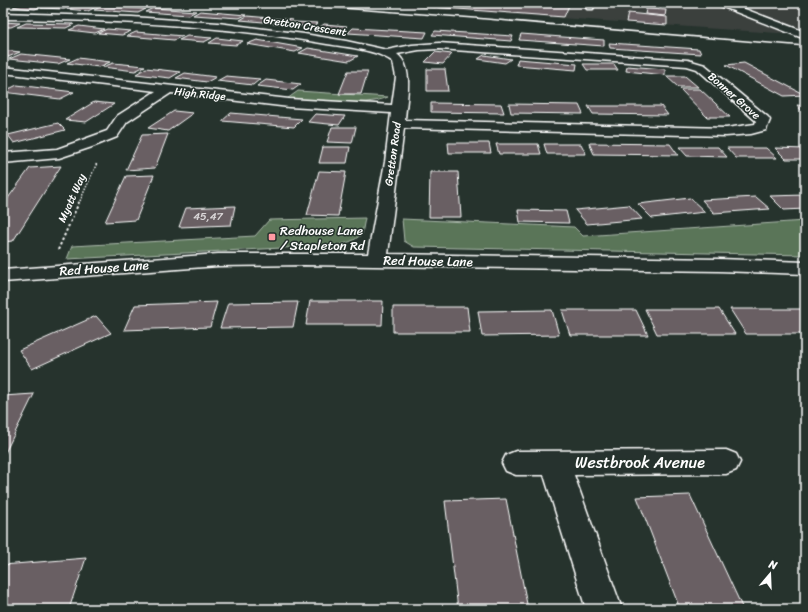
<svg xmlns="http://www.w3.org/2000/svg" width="808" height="612" viewBox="0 0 808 612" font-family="Sriracha,sans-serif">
  <rect width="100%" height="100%" fill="#26332d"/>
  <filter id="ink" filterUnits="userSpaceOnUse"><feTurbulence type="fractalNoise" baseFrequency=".025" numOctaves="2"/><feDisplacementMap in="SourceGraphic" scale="8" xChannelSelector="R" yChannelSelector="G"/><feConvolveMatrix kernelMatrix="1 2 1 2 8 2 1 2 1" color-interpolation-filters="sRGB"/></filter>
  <g filter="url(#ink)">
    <path fill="#3a403d" d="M345 3H805V32L777 33Z"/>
    <g fill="#5a7459" stroke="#acbaac">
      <path d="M298 91 388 97C363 108 314 100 287 99Z"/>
      <path d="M365 218 362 234 354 240 341 245 67 259 72 246 255 236 269 220Z"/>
      <path d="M402 219 574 227 583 236 805 221V255L414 247 404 241Z"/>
    </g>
    <g fill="#695e63" stroke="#fff">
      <path d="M421 3H570L564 17 418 6Z"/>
      <path d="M23 4 45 5 35 9 13 7Z"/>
      <path d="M51 4 73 6 64 9 41 8Z"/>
      <path d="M76 6 96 7 88 11 67 9Z"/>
      <path d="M102 6 146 9 138 13 94 10Z"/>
      <path d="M153 8 196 11 189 15 145 12Z"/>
      <path d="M646 9 666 10 665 16 645 14Z"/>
      <path d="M200 11 246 15 239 18 193 15Z"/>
      <path d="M628 13 667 17V25L626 22Z"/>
      <path d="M247 16 293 20 287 24 240 20Z"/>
      <path d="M3 22 20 23 11 27H3Z"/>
      <path d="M293 22 318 23 313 27 288 25Z"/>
      <path d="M26 23 74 24 66 28 17 27Z"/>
      <path d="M324 24 347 26 343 30 319 28Z"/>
      <path d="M79 26 104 29 95 33 69 30Z"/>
      <path d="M353 28 427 32 424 38 348 33Z"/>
      <path d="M107 29 131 31 122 35 98 33Z"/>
      <path d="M435 31 513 36 511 41 432 35Z"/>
      <path d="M136 32 183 36 174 40 127 36Z"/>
      <path d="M521 34 604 40V46L519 40Z"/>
      <path d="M187 36 212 38 204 42 179 40Z"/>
      <path d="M217 38 243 41 236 45 209 43Z"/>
      <path d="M257 40 303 48 295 52 247 44Z"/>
      <path d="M609 43 699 49 701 54 610 48Z"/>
      <path d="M308 48 358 56 349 61 299 53Z"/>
      <path d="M3 50 20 52 8 57 3 56Z"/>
      <path d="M435 52 452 54 443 64 425 62Z"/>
      <path d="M21 54 70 59 58 64 9 59Z"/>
      <path d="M484 55 511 59 505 63 478 59Z"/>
      <path d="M78 58 110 62 99 67 67 63Z"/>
      <path d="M518 59 577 64 576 70 516 65Z"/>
      <path d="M113 63 145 66 135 71 103 67Z"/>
      <path d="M744 63 805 95 784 96 726 65Z"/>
      <path d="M583 64H614L618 70H587Z"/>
      <path d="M627 66 665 69V75L626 71Z"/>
      <path d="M146 68 180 72 170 78 136 74Z"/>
      <path d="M427 69H445L448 91H427Z"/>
      <path d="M348 71H368L361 94H339Z"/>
      <path d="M185 73 216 77 207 82 176 78Z"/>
      <path d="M226 76 260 79 253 85 217 81Z"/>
      <path d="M666 76H685L698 87H678Z"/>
      <path d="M266 80 301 84 293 90 257 86Z"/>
      <path d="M17 85 74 92 60 99 3 92Z"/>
      <path d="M680 89H700L730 117H707Z"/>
      <path d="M94 102 114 104 86 122 65 120Z"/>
      <path d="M431 103 501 104 504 113 431 112Z"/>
      <path d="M509 104 579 105 583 114 511 113Z"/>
      <path d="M797 105 805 106V115Z"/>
      <path d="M588 106H661L668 115 593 114Z"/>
      <path d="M174 111 193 113 168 131 148 128Z"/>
      <path d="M231 113 302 119 294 127 222 121Z"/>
      <path d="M315 114 345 116 339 125 308 122Z"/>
      <path d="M58 123 65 130 14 143 8 135Z"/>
      <path d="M332 127H356L352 143 327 142Z"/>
      <path d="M168 134 155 168 126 170 142 135Z"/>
      <path d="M448 143H489L491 153H449Z"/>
      <path d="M589 143 670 144 678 155 594 154Z"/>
      <path d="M496 144H538L541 154H499Z"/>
      <path d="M544 144H581L586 154H547Z"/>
      <path d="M323 147H350L347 163H319Z"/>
      <path d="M679 147H718L727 157 687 156Z"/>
      <path d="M727 148H766L777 158H736Z"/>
      <path d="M775 148 805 149V159H786Z"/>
      <path d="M61 166 13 241 3 242V205L30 168Z"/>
      <path d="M319 171 346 172 338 216 307 215Z"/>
      <path d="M430 172H458L461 217H429Z"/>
      <path d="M154 175 136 220 105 222 126 176Z"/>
      <path d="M805 195V209L784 210 770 196Z"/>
      <path d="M756 197 770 209 714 213 702 200Z"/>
      <path d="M690 198 705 212 652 218 638 204Z"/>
      <path d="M629 205 642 219 587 224 575 210Z"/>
      <path d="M235 206 231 225 179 227 186 208Z"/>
      <path d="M518 210 566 211 569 223 520 222Z"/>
      <path d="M310 301H383L382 325H306Z"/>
      <path d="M217 302 210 327 124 330 135 305Z"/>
      <path d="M298 302 293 327 220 328 228 303Z"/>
      <path d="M393 307H467L470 332H393Z"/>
      <path d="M645 309H719L735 334H657Z"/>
      <path d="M730 309H804L805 334H746Z"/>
      <path d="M552 310 559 335 482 336 478 311Z"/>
      <path d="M562 310H636L648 335H570Z"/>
      <path d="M96 316 111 333 32 369 19 350Z"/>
      <path d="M34 394 3 457V396Z"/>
      <path d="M690 495 743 609H680L637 497Z"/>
      <path d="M506 499 528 609H458L445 501Z"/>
      <path d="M86 558 69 609H3V565Z"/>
    </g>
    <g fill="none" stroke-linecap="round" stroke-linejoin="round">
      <g stroke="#fff" stroke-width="3">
        <g id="minor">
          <path d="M587 3H595L593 9H587L586 7Z"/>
          <path d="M717 3H729L805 32V39L718 5Z"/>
          <path d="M3 13 132 17 218 23 304 34 346 41 387 50 412 45 439 43 688 60 705 65 768 117 770 120 766 130 751 134 726 136 404 128 388 254 719 259 805 262V274L719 271 304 265 218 266 3 282V270L218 254H368L385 162 391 113 289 107 171 93 127 122 117 137 92 147 59 158 3 163V153L57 149 107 131 117 116 156 91 3 73V67L289 99 392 105 396 77 393 62C378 50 346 47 327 44 220 25 111 20 3 19ZM439 49 687 66 697 69 756 121 755 124 726 128 405 120C406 100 415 68 397 54L419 50Z"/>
          <path d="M726 450 736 454 740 462 736 470 726 474 574 475 622 609H586L544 475H516L506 471 502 463 506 455 516 451Z"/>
        </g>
      </g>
      <path stroke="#fff" stroke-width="1.5" stroke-dasharray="1.5 1.5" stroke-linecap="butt" d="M80 201 97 163"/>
      <path stroke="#fff" stroke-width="2" stroke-dasharray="2.5 2.5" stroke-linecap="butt" d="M58 250 80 200"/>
      <use href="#minor" fill="#26332d" fill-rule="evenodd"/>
      <path stroke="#fff" stroke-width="1.5" d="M274 3 475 18 805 46"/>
    </g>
  </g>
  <rect fill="#ff9aa2" stroke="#26332d" stroke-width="1.5" x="268" y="233" width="8" height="8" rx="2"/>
  <g text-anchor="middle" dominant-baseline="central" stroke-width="3" stroke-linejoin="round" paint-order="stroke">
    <g font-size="11" fill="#fff" stroke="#26332d">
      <text transform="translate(305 26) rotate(9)">Gretton Crescent</text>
      <text transform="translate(200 94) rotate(6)">High Ridge</text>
      <text transform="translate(734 96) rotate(41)">Bonner Grove</text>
      <text transform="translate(393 154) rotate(-82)">Gretton Road</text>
      <text transform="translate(72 198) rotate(-66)">Myatt Way</text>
    </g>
    <g font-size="11" fill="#dad7d8">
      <text x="208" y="216">45,47</text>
    </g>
    <g font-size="13" fill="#fff" stroke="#26332d" text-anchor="start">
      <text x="280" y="230">Redhouse Lane<tspan x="280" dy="15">/ Stapleton Rd</tspan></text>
    </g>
    <g font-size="13" fill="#fff" stroke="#26332d">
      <text transform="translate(428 261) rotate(1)">Red House Lane</text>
      <text transform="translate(104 268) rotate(-4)">Red House Lane</text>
    </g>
    <g font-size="16" fill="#fff" stroke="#26332d">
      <text x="640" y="462">Westbrook Avenue</text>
    </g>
  </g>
  <rect width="808" height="612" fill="none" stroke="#26332d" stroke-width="16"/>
  <rect x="8" y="8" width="792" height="596" fill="none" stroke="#fff" stroke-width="1.5" filter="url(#ink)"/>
  <g transform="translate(770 574) rotate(19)" stroke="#26332d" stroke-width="3" paint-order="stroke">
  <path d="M0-3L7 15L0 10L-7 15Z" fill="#ffffff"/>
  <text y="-6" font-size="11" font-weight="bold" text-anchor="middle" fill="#ffffff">N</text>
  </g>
</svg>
